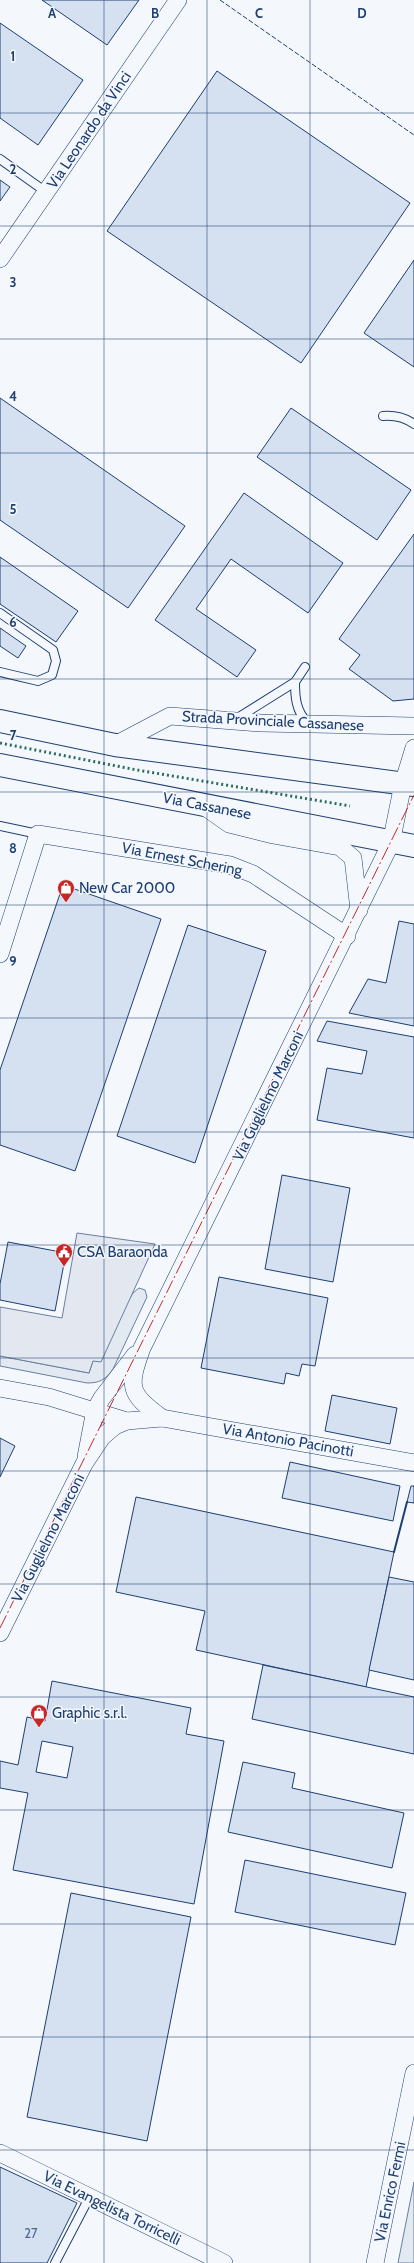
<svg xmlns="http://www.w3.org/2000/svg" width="414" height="2263" viewBox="0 0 414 2263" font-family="Cabin,sans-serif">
  <rect width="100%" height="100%" fill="#f4f7fb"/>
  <g fill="#e3e9f0" stroke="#687fa3">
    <path d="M139 1288 145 1290 147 1297 113 1369C106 1380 99 1383 87 1383L0 1366V1356L89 1373 93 1361 133 1293Z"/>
    <path d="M414 2182V2263H398Z"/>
  </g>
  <path fill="#e3e8f0" stroke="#687fa3" d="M77 1233 155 1244 101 1362 93 1361 89 1373 0 1356V1307L62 1318Z"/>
  <g fill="#d5e0f0" stroke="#1d3f73" fill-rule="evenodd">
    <path d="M42 0H139L107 45Z"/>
    <path d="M0 23 83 80 38 145 0 118Z"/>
    <path d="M217 71 410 203 301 363 107 231Z"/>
    <path d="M0 180 10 187 0 201Z"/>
    <path d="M414 260V367L364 333Z"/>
    <path d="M0 398 185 526 128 608 0 520Z"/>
    <path d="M291 408 411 490 377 540 257 457Z"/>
    <path d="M244 493 343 563 308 613 231 559 196 609 256 650 237 677 155 620Z"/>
    <path d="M414 534V699L393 701 349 669 360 655 339 639Z"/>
    <path d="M0 557 78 611 56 642 0 604Z"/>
    <path d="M0 628 26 646 18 658 0 646Z"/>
    <path d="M63 885 161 919 75 1171 0 1145V1070Z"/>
    <path d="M399 921 414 924V1026L349 1013 368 979 386 983Z"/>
    <path d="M188 925 266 951 195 1163 117 1136Z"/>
    <path d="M327 1021 414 1037V1138L317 1120 327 1068 362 1074 367 1051 317 1041Z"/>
    <path d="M282 1175 350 1188 333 1282 265 1269Z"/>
    <path d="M8 1242 66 1253 55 1311 0 1300V1284Z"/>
    <path d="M219 1277 328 1298 315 1366 302 1364 299 1376 286 1373 284 1384 201 1368Z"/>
    <path d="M332 1395 397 1408 390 1444 325 1431Z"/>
    <path d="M0 1438 15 1446 0 1477Z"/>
    <path d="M290 1462 400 1486 393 1521 282 1498Z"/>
    <path d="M411 1486H414V1503L407 1502Z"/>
    <path d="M136 1497 394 1552 366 1687 196 1650 205 1611 116 1592Z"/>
    <path d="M389 1577 414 1582V1680L369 1670Z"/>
    <path d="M263 1665 414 1697V1754L252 1719Z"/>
    <path d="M52 1681 191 1708 186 1734 224 1741 194 1904 13 1870 28 1793 0 1788V1761L18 1765 27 1717 45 1721ZM42 1741 73 1747 67 1778 36 1772Z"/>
    <path d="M243 1762 295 1773 292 1788 404 1813 392 1868 228 1832Z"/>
    <path d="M245 1860 406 1893 395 1945 235 1912Z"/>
    <path d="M71 1893 191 1917 147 2141 27 2117Z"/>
    <path d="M0 2167 77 2203 47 2263H0Z"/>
  </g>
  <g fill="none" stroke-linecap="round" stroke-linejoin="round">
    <g stroke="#1d3f73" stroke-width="10">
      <g id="service">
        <path d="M0 159 46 192"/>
        <path d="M383 416C395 415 404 417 414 424"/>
        <path d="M0 613 53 650 56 661 52 675 38 681 0 672"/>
        <path d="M295 682C295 697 296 711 307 722"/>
        <path d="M236 719 295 682 305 667"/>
        <path d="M0 826 38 834"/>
        <path d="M55 2263 89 2198"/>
      </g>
    </g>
    <g stroke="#1d3f73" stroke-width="18">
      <g id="minor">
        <path d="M0 259 178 0"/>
        <path d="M115 745 170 716 261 723 414 726"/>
        <path d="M205 807 229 824 273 835 340 847 353 858 359 910"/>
        <path d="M0 954 38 834 230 865 253 874 347 936"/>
        <path d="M0 1388 49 1397 127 1421"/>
        <path d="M162 1418C128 1393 128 1387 142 1348L391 843 403 784 414 748"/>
        <path d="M86 1457 95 1410 102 1398 135 1355"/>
        <path d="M0 1633 84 1464 102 1437 115 1426 127 1421 162 1418 414 1463"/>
        <path d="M0 2153 224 2263"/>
        <path d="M375 2263 414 2073"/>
      </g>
    </g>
    <g stroke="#1d3f73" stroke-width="24">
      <g id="primary">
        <path d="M0 721 115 745 414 785"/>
        <path d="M0 765 414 846"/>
      </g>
    </g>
    <use href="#service" stroke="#f4f7fb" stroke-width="8"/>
    <use href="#minor" stroke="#f4f7fb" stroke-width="17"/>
    <use href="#primary" stroke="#f4f7fb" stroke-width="22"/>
    <path stroke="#2c6c60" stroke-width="3" stroke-dasharray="2 3" stroke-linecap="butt" d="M0 743 137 770 350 806"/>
    <path stroke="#1d3f73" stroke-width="1" stroke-dasharray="5 2" stroke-linecap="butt" d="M220 0 414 135"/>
    <path stroke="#1d3f73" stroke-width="2" d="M394 1552 407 1502"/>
    <path stroke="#c62828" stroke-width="1" stroke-dasharray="14 3 2 3" stroke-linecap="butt" d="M0 1628 414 795"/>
  </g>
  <path fill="none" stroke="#1d3f73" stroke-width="1" stroke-opacity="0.55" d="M104 0V2263M207 0V2263M310 0V2263M0 113H414M0 226H414M0 339H414M0 453H414M0 566H414M0 679H414M0 792H414M0 905H414M0 1018H414M0 1132H414M0 1245H414M0 1358H414M0 1471H414M0 1584H414M0 1697H414M0 1810H414M0 1924H414M0 2037H414M0 2150H414"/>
  <defs>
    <g id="shop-pin" transform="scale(0.9)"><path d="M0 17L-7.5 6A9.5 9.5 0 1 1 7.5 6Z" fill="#c62828" stroke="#f4f7fb"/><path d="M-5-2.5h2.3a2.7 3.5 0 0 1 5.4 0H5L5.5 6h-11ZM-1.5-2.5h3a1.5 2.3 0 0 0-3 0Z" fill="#fff"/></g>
    <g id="civic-pin" transform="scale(0.9)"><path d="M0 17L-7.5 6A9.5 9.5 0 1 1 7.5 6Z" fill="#c62828" stroke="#f4f7fb"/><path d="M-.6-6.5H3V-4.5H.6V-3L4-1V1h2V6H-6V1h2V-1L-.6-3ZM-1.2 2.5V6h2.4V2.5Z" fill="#fff"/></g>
  </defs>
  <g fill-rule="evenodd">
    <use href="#shop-pin" x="66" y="888"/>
    <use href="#civic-pin" x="64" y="1252"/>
    <use href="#shop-pin" x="39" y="1713"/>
  </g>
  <g text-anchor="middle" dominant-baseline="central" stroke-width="3" stroke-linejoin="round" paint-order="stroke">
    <g font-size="13" fill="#4b6792">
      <text x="31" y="2233">27</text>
    </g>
    <g font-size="15" fill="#1d3f73" stroke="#f4f7fb">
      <text transform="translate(89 130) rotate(-56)">Via Leonardo da Vinci</text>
      <text transform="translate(273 721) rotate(3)">Strada Provinciale Cassanese</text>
      <text transform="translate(207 806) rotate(11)">Via Cassanese</text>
      <text transform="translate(182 859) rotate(11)">Via Ernest Schering</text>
      <text transform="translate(268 1096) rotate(-64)">Via Guglielmo Marconi</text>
      <text transform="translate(288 1440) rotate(10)">Via Antonio Pacinotti</text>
      <text transform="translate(48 1538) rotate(-63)">Via Guglielmo Marconi</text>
      <text transform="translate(390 2192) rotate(-78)">Via Enrico Fermi</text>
      <text transform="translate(112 2208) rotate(26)">Via Evangelista Torricelli</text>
    </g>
    <g font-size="15" fill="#1d3f73" stroke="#f4f7fb" text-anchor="start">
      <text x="79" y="888">New Car 2000</text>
      <text x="77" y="1252">CSA Baraonda</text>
      <text x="52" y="1713">Graphic s.r.l.</text>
    </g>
  </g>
  <g font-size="13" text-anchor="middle" font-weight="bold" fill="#1d3f73" stroke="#f4f7fb" stroke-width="3" stroke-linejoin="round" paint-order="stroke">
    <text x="52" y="18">A</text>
    <text x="155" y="18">B</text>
    <text x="259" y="18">C</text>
    <text x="362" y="18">D</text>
    <text x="13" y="61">1</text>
    <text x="13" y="174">2</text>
    <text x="13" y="287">3</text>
    <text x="13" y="401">4</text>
    <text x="13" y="514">5</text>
    <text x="13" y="627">6</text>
    <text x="13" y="740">7</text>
    <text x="13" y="853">8</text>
    <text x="13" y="966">9</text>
  </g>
</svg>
